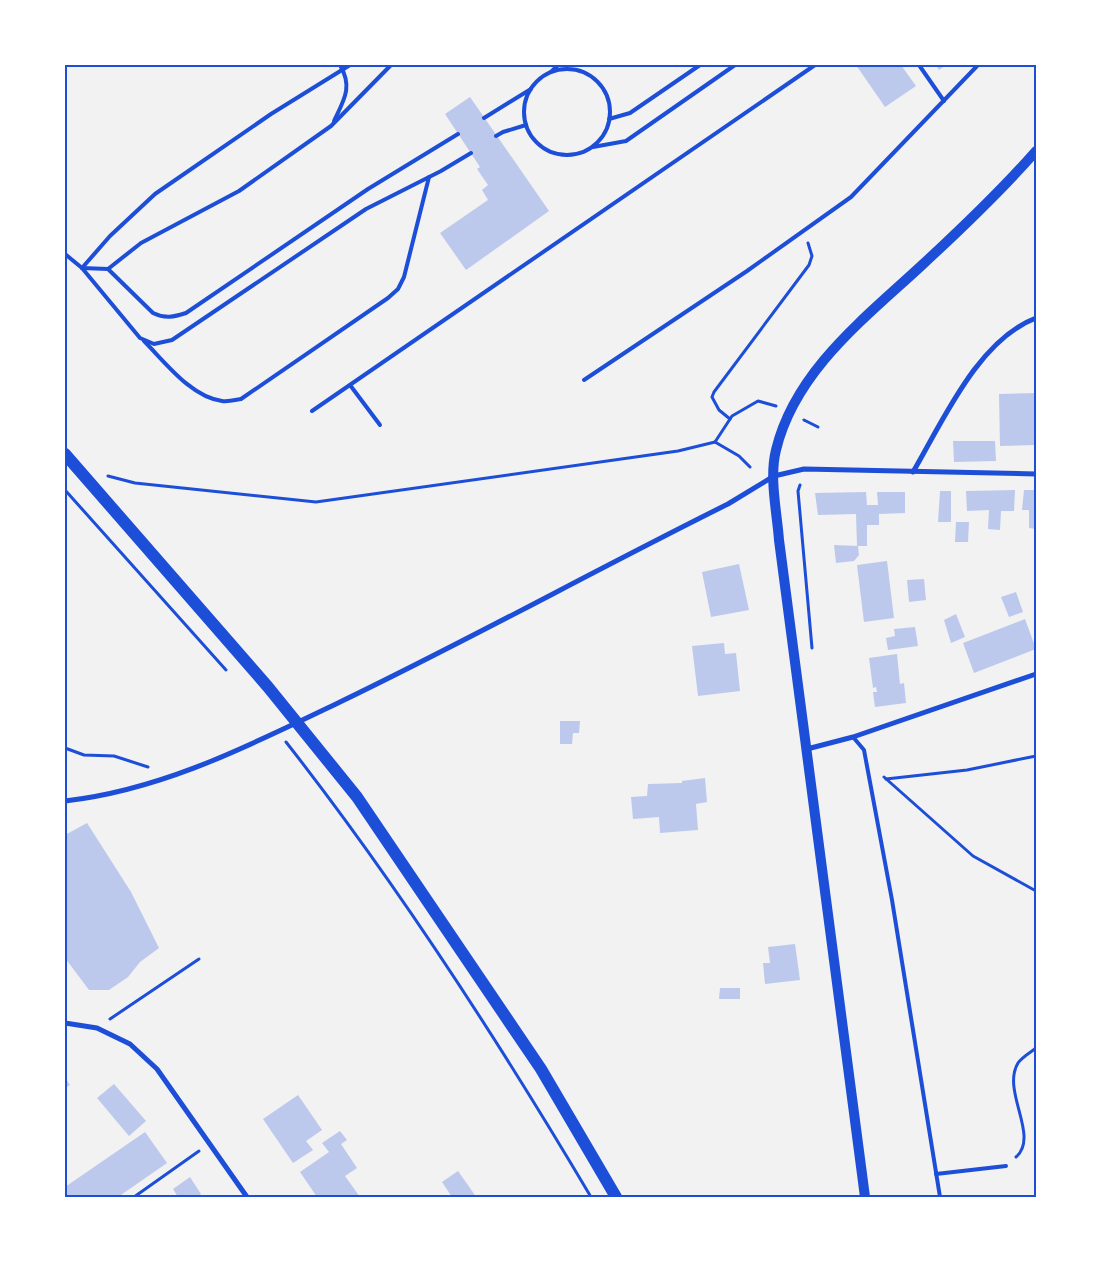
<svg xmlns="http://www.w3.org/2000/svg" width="1101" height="1262" viewBox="0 0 1101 1262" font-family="Poppins,sans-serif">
  <rect width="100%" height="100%" fill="#f2f2f2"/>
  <g fill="#bdc9ec">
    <path d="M856 65H901L916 86 885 107Z"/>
    <path d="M936 65H946L939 70Z"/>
    <path d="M470 97 549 211 466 270 440 233 488 200 482 190 488 185 477 169 480 167 445 114Z"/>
    <path d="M1036 393V445L1000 446 999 394Z"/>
    <path d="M953 441H995L996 461 954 462Z"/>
    <path d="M1015 490 1014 511H1001L1000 530 988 529 989 510 967 511 966 491Z"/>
    <path d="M1024 490H1036V529L1029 528V510H1022Z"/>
    <path d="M940 491H951V522H938Z"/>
    <path d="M866 492 867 505H878L877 492H905V513L879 514V525H867V546H857L856 514 818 515 815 493Z"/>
    <path d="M956 522H969L968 542H955Z"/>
    <path d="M834 545 858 546 859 555 854 561 836 563Z"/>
    <path d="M887 561 894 618 864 622 857 565Z"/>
    <path d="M739 564 749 610 711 617 702 572Z"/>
    <path d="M924 579 926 600 909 602 907 580Z"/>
    <path d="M1016 592 1023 612 1009 617 1001 597Z"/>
    <path d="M956 614 965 637 951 643 944 620Z"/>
    <path d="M1025 619 1036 649 974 673 963 643Z"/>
    <path d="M915 627 918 646 888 650 886 638 895 636 894 629Z"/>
    <path d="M724 643 725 654 736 653 740 691 698 696 692 646Z"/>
    <path d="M897 654 900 684 904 683 906 703 875 707 873 692H877L876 687 873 688 869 658Z"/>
    <path d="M560 721H580L579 733H573L572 744H560Z"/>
    <path d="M705 778 707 802 696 804 698 830 660 833 659 817 633 819 631 797 647 796 648 784 682 783V781Z"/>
    <path d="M87 823 131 892 159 948 140 962 128 977 109 990H89L65 958V835Z"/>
    <path d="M795 944 800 980 765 984 763 963H770L768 947Z"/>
    <path d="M720 988H740V999H719Z"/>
    <path d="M65 1078 70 1085 65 1088Z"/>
    <path d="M114 1084 146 1121 129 1136 97 1098Z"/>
    <path d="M298 1095 322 1130 306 1141 313 1150 293 1163 263 1119Z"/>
    <path d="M340 1131 347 1140 341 1144 357 1168 345 1176 360 1197H317L300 1172 329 1152 322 1143Z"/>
    <path d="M145 1132 167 1163 118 1197H65V1187Z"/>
    <path d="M458 1171 470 1188 476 1197H452L442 1182Z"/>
    <path d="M190 1177 201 1194 196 1197H178L173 1189Z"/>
  </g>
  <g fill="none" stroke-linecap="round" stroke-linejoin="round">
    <g stroke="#1d4ed8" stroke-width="3">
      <path d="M730 419 719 410 712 397 714 392 809 265 812 256 808 243"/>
      <path d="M804 420 818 427"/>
      <path d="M715 442 732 416 758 401 776 406"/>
      <path d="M108 476 135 483 316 502 678 451 715 442 739 456 750 467"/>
      <path d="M800 485 798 491 812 648"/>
      <path d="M65 490 226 670"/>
      <path d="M286 742C399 886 498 1040 591 1197"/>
      <path d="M65 748 84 755 114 756 148 767"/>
      <path d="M884 777 973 856 1036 891"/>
      <path d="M886 779 967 770 1036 756"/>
      <path d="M110 1019 199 959"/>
      <path d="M1016 1157C1040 1136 1001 1091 1018 1063 1022 1057 1031 1052 1036 1048"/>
      <path d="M134 1197 199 1151"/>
    </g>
    <g stroke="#1d4ed8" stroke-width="4">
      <path d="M919 65 944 101"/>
      <circle cx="567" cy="112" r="43"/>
      <path d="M551 72 558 65"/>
      <path d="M484 118 531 89"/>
      <path d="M609 119 630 113 700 65"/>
      <path d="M334 121C344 100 353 87 340 65"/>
      <path d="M496 136 503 132 526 125"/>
      <path d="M593 147 626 141 735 65"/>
      <path d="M65 254 82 268 140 338 154 344 172 340 366 209 441 171 471 153"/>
      <path d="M82 268 108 269 153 313C165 319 174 317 186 313L368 189 458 134"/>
      <path d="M82 268 110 236 155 194 271 114 350 65"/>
      <path d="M108 269 141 243 239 191 331 126 391 65"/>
      <path d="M144 341C165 362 191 397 222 401 228 402 235 400 241 399L388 298 398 289 404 277 429 177"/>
      <path d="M584 380 747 271 851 197 978 65"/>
      <path d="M350 385 380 425"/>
      <path d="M312 411 815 65"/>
      <path d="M853 737 864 750 892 900 940 1197"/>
      <path d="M936 1174 1006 1166"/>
    </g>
    <g stroke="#1d4ed8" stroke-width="5">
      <path d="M913 472C943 421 978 340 1036 318"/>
      <path d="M807 749 853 737 1036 674"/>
      <path d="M65 801C163 790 250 745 338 703 469 640 597 569 728 504L774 476 804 469 1036 474"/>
      <path d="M65 1023 97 1028 130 1044 157 1069 247 1197"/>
    </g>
    <path stroke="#1d4ed8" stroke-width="10" d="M865 1197 779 540C777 512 769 478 776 450 795 371 865 318 921 266 961 229 1000 192 1036 151"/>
    <path stroke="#1d4ed8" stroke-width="12" d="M65 454 268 687 357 797 541 1069 616 1197"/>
  </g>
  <rect width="1101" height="1262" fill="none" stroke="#ffffff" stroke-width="132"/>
  <rect x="66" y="66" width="969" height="1130" fill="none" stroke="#1d4ed8" stroke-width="2"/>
</svg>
